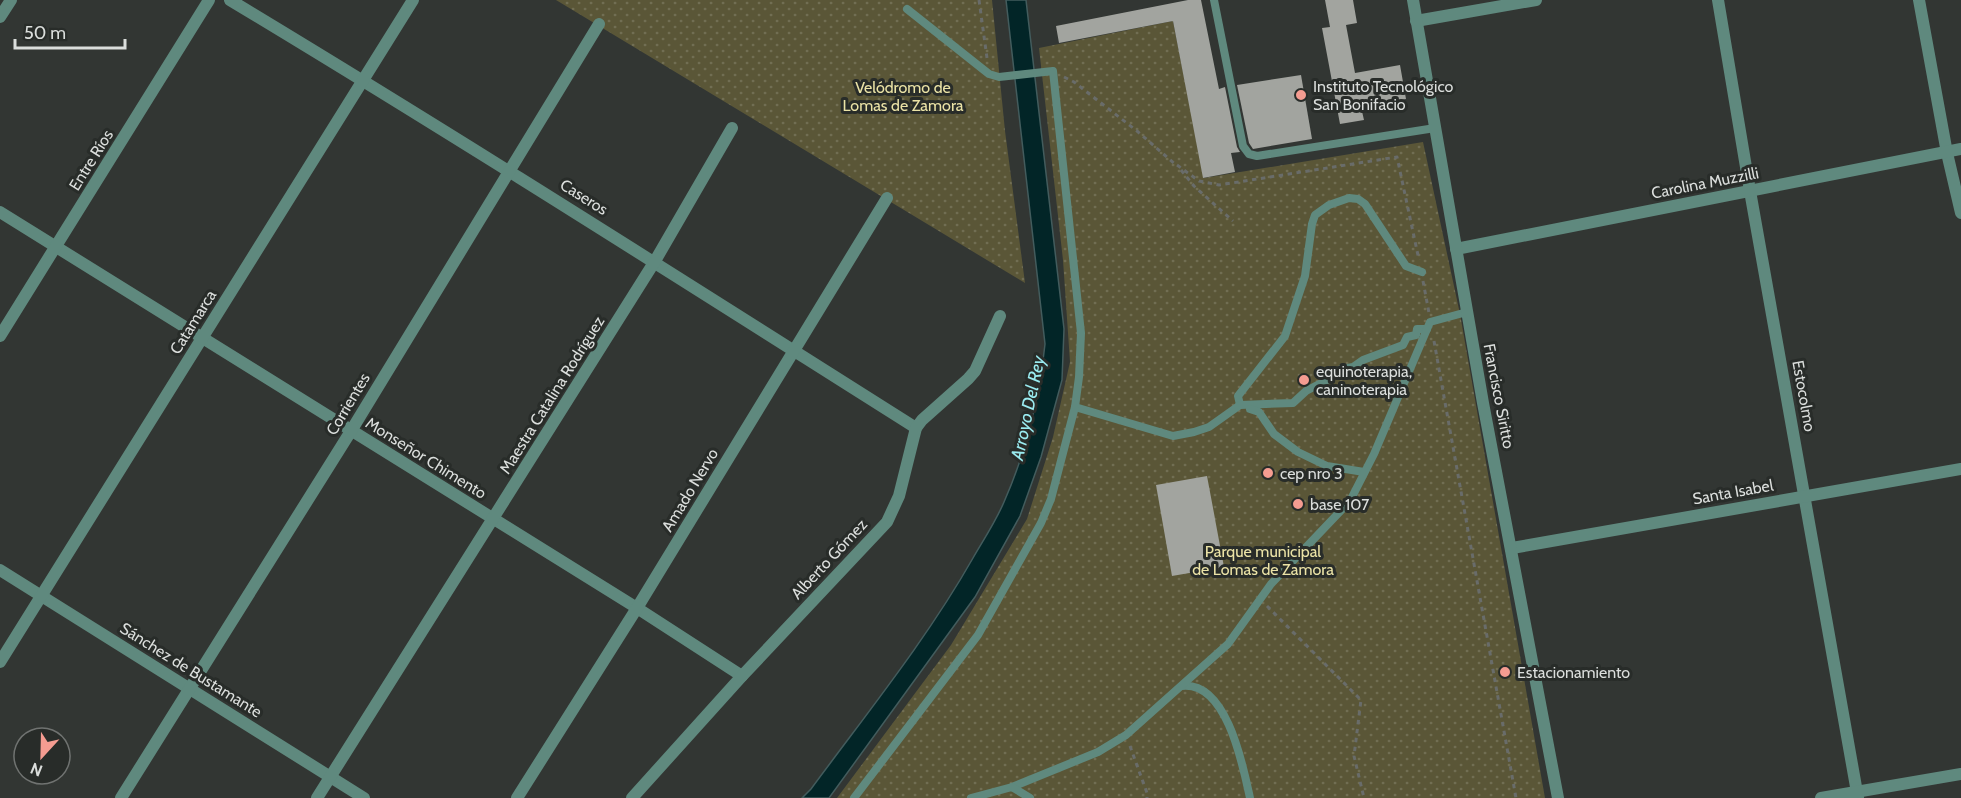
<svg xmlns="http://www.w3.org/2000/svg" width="1961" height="798" viewBox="0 0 1961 798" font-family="Cabin,sans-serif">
  <defs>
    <pattern id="park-dots" width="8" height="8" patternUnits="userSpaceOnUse" patternTransform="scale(1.5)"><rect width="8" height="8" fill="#5a5637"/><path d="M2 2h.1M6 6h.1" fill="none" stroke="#716e53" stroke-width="1.8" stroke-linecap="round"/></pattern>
  </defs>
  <rect width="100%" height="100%" fill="#323633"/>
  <g fill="url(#park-dots)">
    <path d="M556 0H992L1005 131 1025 283Z"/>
    <path d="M1173 21 1204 178 1423 142 1460 314 1545 798H837L951 645 1027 519 1053 437 1070 362 1063 260 1039 48Z"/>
  </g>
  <path fill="#022527" stroke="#435c5d" stroke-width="1.5" d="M1006 0H1026L1064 329 1062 380 1041 457 1020 516 975 597 829 798H802L811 789C867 713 927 639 973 558 984 539 996 521 1004 502 1027 450 1039 400 1045 344Z"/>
  <g fill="#a2a49f">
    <path d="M1188 0H1201L1219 89 1225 87 1237 147 1240 152 1231 153 1235 172 1203 178 1173 21 1059 43 1056 26Z"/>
    <path d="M1325 0H1353L1357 23 1346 25 1355 73 1400 65 1406 99 1361 107 1364 120 1340 124 1322 28 1330 27Z"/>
    <path d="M1301 75 1312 139 1253 149 1249 143 1237 85Z"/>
    <path d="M1207 476 1224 567 1172 576 1156 485Z"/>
  </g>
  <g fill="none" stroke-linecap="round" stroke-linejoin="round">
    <g stroke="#696c6a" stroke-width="3" stroke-dasharray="4.5 4.5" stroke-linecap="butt">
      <path d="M979 0 987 58"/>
      <path d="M1064 77 1074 82 1137 131 1176 165"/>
      <path d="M1177 165 1199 181 1219 185 1397 157 1419 260"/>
      <path d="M1181 170 1194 186 1233 221"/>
      <path d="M1423 281 1429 313"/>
      <path d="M1434 341 1516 798"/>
      <path d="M1267 606 1361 700 1354 756 1364 798"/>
      <path d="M1130 746 1147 793V798"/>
    </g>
    <g stroke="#5f897e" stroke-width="8">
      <path d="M1214 0 1243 146 1249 154 1257 156 1435 128"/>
      <path d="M1240 405 1238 396 1285 336 1305 276 1312 224 1315 215 1329 205 1349 198 1358 199 1365 204 1406 266 1422 272"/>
      <path d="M1075 407 1173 436 1194 432 1209 427 1240 405 1293 403 1306 391 1329 379 1341 369 1353 367 1363 360 1403 345 1407 337 1416 335 1417 329H1427"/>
      <path d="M1250 409 1259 412 1274 434 1298 452 1327 466 1364 472"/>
      <path d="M1182 686C1227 681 1243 766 1250 798"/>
      <path d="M1012 787 1098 752 1126 735 1228 644 1271 584 1350 501 1374 454 1430 322 1467 312"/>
      <path d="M854 798 978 635 1041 523 1051 499 1075 407 1079 377 1081 333 1053 71 999 77 989 74 907 9"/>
      <path d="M971 798 1012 787 1030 798"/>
    </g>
    <g stroke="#5f897e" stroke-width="12">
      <path d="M230 0C461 139 688 284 916 428"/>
      <path d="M1718 0 1750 191 1858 798"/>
      <path d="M1919 0 1947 153 1961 213"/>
      <path d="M0 17 11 0"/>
      <path d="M1416 21 1536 0"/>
      <path d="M0 212 637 608 742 676"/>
      <path d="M1456 249 1961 149"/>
      <path d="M0 336 209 0"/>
      <path d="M1512 548 1961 469"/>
      <path d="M0 570 364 798"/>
      <path d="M0 662 413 0"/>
      <path d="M121 798 351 431 599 24"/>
      <path d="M317 798 655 261 732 128"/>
      <path d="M517 798 637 608 887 198"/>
      <path d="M632 798 742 676 887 522 899 496 916 428 922 420 968 379 975 371 1000 316"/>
      <path d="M1821 798 1961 774"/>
    </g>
    <path stroke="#5f897e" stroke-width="12" d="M1413 0 1483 403 1558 798"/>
  </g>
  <g fill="#f59c91" stroke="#282c29" stroke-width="2">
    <circle cx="1301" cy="95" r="6"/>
    <circle cx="1304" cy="380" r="6"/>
    <circle cx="1268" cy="473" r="6"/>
    <circle cx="1298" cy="504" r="6"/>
    <circle cx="1505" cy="672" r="6"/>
  </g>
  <g text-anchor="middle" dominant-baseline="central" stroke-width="6" stroke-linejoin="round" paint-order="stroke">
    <g font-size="16" fill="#dbdedc" stroke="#282c29" text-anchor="start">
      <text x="1313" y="86">Instituto Tecnológico<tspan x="1313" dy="18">San Bonifacio</tspan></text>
      <text x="1316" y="371">equinoterapia,<tspan x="1316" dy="18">caninoterapia</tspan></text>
      <text x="1280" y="473">cep nro 3</text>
      <text x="1310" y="504">base 107</text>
      <text x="1517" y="672">Estacionamiento</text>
    </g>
    <g font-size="16" fill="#ebe3a6" stroke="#282c29">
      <text x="903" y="87">Velódromo de<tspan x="903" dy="18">Lomas de Zamora</tspan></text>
      <text x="1263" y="551">Parque municipal<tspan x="1263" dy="18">de Lomas de Zamora</tspan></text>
    </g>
    <g font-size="16" fill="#dbdedc" stroke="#282c29">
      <text transform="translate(91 160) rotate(-58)">Entre Ríos</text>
      <text transform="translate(1705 183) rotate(-11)">Carolina Muzzilli</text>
      <text transform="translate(584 197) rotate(32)">Caseros</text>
      <text transform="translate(193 322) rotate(-58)">Catamarca</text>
      <text transform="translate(552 395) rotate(-58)">Maestra Catalina Rodríguez</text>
      <text transform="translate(1499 396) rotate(79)">Francisco Siritto</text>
      <text transform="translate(1804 396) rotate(80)">Estocolmo</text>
      <text transform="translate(348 404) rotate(-59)">Corrientes</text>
      <text transform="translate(426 458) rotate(32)">Monseñor Chimento</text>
      <text transform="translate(690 490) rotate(-59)">Amado Nervo</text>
      <text transform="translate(1733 492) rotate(-10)">Santa Isabel</text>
      <text transform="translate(829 559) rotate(-47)">Alberto Gómez</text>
      <text transform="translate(191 670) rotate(32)">Sánchez de Bustamante</text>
    </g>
    <g font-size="18" font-style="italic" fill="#9aebf0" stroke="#282c29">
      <text transform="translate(1028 408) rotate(-78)">Arroyo Del Rey</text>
    </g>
  </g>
  <g transform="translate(42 756) rotate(202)"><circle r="28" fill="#282c29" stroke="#707371" stroke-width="1.5"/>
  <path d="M0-4.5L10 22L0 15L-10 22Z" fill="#f59c91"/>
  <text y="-9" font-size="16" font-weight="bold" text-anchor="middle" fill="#dbdedc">N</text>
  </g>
  <path d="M15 39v9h110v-9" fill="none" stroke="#dbdedc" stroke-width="3"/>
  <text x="24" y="39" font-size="18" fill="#dbdedc" stroke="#282c29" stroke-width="4.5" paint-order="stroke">50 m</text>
</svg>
